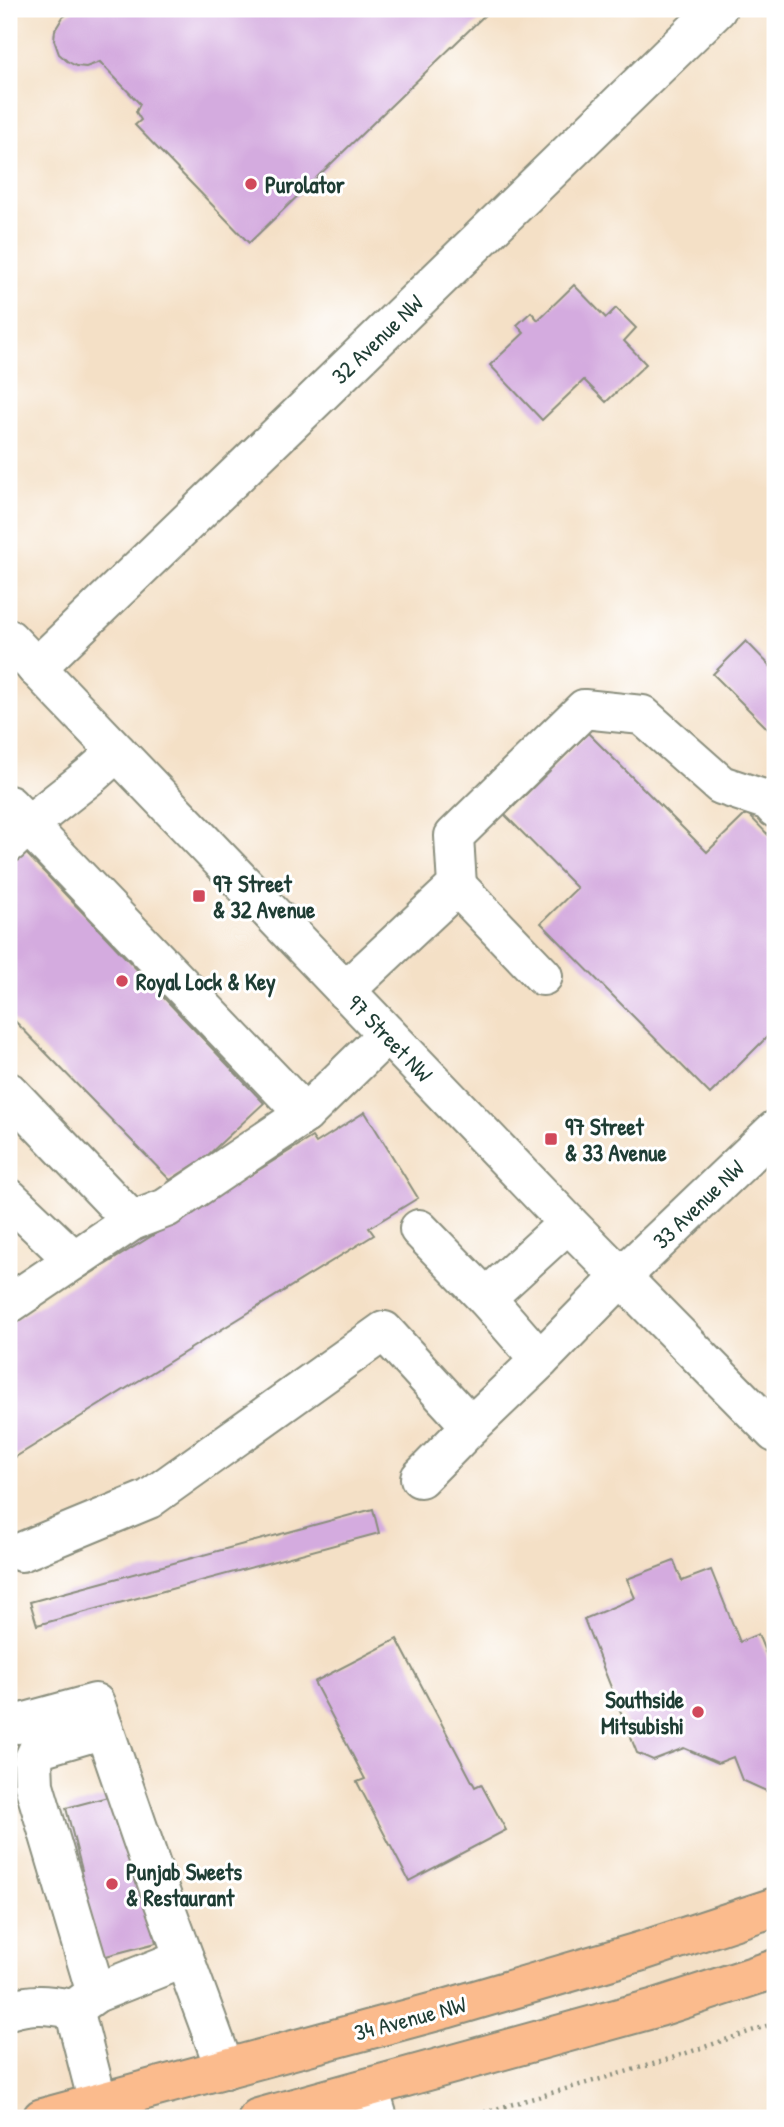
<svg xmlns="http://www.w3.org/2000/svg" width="784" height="2127" viewBox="0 0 784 2127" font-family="'Patrick Hand',sans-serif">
  <rect width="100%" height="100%" fill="#fff"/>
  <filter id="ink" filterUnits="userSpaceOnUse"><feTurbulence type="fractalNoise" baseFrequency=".0143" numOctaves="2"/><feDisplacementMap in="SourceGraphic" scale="14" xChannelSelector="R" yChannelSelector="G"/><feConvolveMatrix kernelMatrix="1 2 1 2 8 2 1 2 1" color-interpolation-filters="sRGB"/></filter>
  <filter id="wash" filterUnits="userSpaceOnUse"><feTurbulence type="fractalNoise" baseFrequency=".00686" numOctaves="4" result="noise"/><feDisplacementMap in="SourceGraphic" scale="28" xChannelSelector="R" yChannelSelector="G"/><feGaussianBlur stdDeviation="1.57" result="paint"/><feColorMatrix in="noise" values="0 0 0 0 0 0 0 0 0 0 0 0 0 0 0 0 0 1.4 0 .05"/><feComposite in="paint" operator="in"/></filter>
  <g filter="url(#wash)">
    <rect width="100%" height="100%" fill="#f4e0c6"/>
    <g id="blocks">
      <g fill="#d4abdf">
        <path d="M75 9H491L249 243 135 125 141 120 136 112 140 104 100 62 86 67 76 66 67 61 59 54 54 40 55 30 63 17Z"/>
        <path d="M574 285 606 318 616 308 636 328 624 341 646 364 606 402 584 380 542 420 490 365 524 333 517 325 531 312 538 320Z"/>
        <path d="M746 641 775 671V736L713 674Z"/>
        <path d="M588 733 707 852 747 813 775 842V1029L710 1094 541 923 577 888 505 815Z"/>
        <path d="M23 850 264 1103 206 1157 170 1180 9 1015V865Z"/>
        <path d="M365 1112 418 1198 369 1228 374 1235 9 1461V1324L312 1137 316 1143Z"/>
        <path d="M373 1509 379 1533 37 1625 30 1602Z"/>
        <path d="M674 1561 682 1581 711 1570 740 1642 758 1634 775 1676V1795L742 1780 733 1757 718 1763 684 1748 653 1760 637 1753 584 1619 635 1598 627 1579Z"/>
        <path d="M397 1639 475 1787 481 1784 506 1830 409 1881 357 1782 365 1779 314 1682Z"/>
        <path d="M123 1793 156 1943 102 1957 75 1872 82 1870 66 1808Z"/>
      </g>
    </g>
  </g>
  <g filter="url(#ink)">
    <use href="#blocks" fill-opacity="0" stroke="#8a8e7d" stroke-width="2"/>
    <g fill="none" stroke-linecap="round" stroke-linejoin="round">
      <g stroke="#8a8e7d" stroke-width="42">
        <g id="minor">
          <path d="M9 639 568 1223 775 1433"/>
          <path d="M36 668 304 410 717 9"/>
          <path d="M9 805 28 825 90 776 117 752"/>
          <path d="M9 843 28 825 305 1114"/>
          <path d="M457 886 543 976"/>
          <path d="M345 991 457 886 454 836 584 709 642 715 721 785 769 801 775 808"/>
          <path d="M9 1092 132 1221"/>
          <path d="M9 1198 74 1260"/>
          <path d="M419 1229 486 1298 568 1223"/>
          <path d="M9 1304 132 1221 166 1208 305 1114 387 1034"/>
          <path d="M540 1360 621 1277 775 1130"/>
          <path d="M420 1478 471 1426 540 1360 486 1298"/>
          <path d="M21 1552 149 1499 384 1331 471 1426"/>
          <path d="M18 1724 95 1703 164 1903 225 2069"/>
          <path d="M96 1993 34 1785 33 1761 39 1748 104 1729"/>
          <path d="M74 2009 98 2103"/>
          <path d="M9 2010C34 2002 49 2005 74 2009L96 1993 184 1958"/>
          <path d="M369 2088 378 2118"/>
        </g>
      </g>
      <g stroke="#8a8e7d" stroke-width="42">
        <g id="major">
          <path d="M42 2118 445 2009 642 1951 775 1907"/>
          <path d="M258 2118 659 2007 775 1969"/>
        </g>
      </g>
      <path stroke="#8a8e7d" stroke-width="4.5" stroke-dasharray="2 5" stroke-linecap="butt" d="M464 2118 660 2062 775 2023"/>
      <use href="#minor" stroke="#fff" stroke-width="38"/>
      <use href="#major" stroke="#fbbb8d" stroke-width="38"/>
    </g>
  </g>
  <g fill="#d1495b" stroke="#fff" stroke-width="2.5">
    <circle cx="251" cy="184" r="7"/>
    <rect x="192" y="889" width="14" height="14" rx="3.5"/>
    <circle cx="122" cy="981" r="7"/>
    <rect x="544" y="1132" width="14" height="14" rx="3.5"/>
    <circle cx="698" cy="1712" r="7"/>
    <circle cx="112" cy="1884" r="7"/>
  </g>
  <g text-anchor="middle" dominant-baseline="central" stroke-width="6" stroke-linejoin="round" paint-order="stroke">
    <g font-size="23" font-weight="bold" fill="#1f3d34" stroke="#fff" text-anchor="start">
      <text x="265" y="184">Purolator</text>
      <text x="213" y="883">97 Street<tspan x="213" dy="26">&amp; 32 Avenue</tspan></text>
      <text x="136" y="981">Royal Lock &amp; Key</text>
      <text x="565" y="1126">97 Street<tspan x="565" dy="26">&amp; 33 Avenue</tspan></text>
      <text x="684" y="1699" text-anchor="end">Southside<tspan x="684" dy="26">Mitsubishi</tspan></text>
      <text x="126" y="1871">Punjab Sweets<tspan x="126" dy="26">&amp; Restaurant</tspan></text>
    </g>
    <g font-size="23" fill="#1f3d34" stroke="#fff">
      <text transform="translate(377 339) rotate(-44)">32 Avenue NW</text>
      <text transform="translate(390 1038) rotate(46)">97 Street NW</text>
      <text transform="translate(698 1204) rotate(-44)">33 Avenue NW</text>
      <text transform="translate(410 2018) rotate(-15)">34 Avenue NW</text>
    </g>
  </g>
  <rect width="784" height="2127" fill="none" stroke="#fff" stroke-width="35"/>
</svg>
